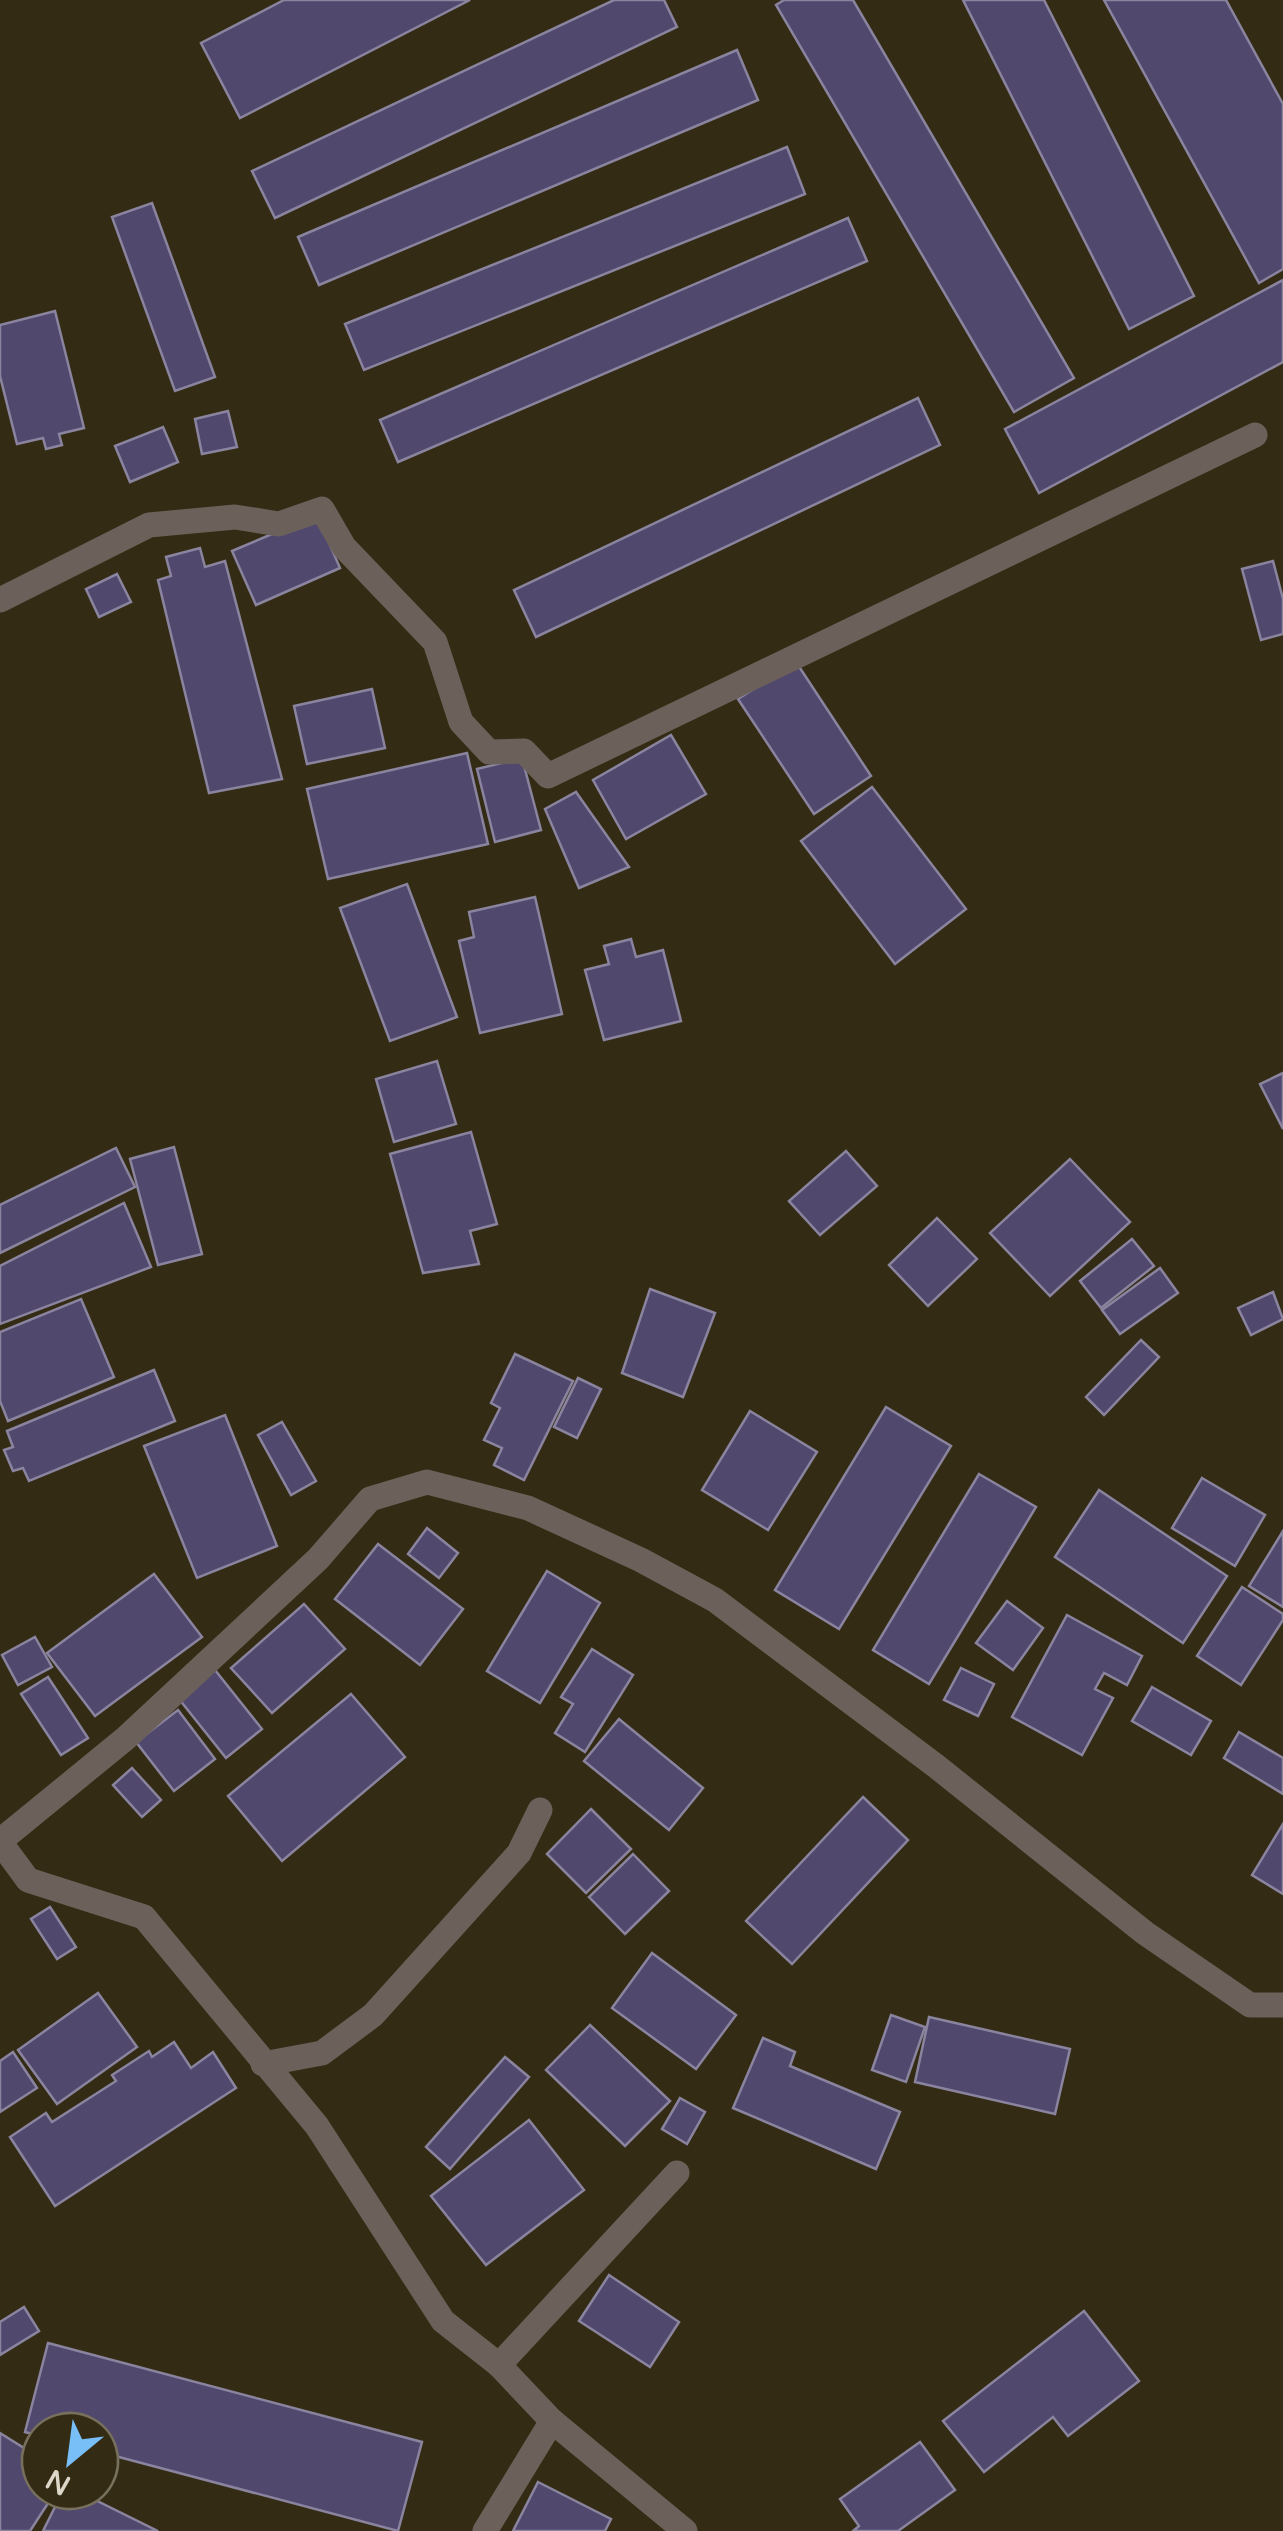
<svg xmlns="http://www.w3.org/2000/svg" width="1283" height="2531" viewBox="0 0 1283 2531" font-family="'Varela Round',sans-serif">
  <rect width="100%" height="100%" fill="#332b13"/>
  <g fill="#51486e" stroke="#8a849f" stroke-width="2.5">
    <path d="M284 0H470L240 118 201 43Z"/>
    <path d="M614 0H664L677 27 275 218 252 171Z"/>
    <path d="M784 0H853L1074 378 1014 412 776 5Z"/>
    <path d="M963 0H1044L1194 296 1129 329Z"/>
    <path d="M1104 0H1226L1283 104V269L1259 283Z"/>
    <path d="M737 50 758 100 319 285 298 237Z"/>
    <path d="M787 147 805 194 364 370 345 324Z"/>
    <path d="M152 203 215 377 175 391 112 217Z"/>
    <path d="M848 218 867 261 398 462 380 420Z"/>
    <path d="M1283 280V362L1039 493 1005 429Z"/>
    <path d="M55 311 84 428 59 434 62 445 46 449 43 438 17 444 0 376V325Z"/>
    <path d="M918 398 940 445 536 637 514 590Z"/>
    <path d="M228 411 237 447 202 454 195 419Z"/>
    <path d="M163 427 178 462 130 482 115 446Z"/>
    <path d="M317 515 340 568 256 605 232 551Z"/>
    <path d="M200 548 205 567 225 561 282 779 209 793 158 580 171 576 166 557Z"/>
    <path d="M1273 561 1283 599V634L1261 640 1242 569Z"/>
    <path d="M117 574 131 602 99 617 86 589Z"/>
    <path d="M796 662 871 776 814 814 738 699Z"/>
    <path d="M372 689 385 748 307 764 294 706Z"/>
    <path d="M671 735 706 794 626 839 593 780Z"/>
    <path d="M467 753 488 844 328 879 307 789Z"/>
    <path d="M522 758 541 830 495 842 477 769Z"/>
    <path d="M872 787 966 909 895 964 801 841Z"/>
    <path d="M576 792 629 867 579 888 545 809Z"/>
    <path d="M407 884 457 1017 390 1041 340 908Z"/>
    <path d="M535 897 562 1014 480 1033 459 941 474 937 469 912Z"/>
    <path d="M631 939 636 957 663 950 681 1021 604 1040 585 970 609 964 604 946Z"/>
    <path d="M437 1061 456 1124 394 1142 376 1079Z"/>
    <path d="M1283 1073V1129L1260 1084Z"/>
    <path d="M471 1132 497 1224 470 1231 479 1264 423 1273 390 1154Z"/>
    <path d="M174 1147 202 1254 158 1265 130 1159Z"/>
    <path d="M116 1148 135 1187 0 1253V1205Z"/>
    <path d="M846 1151 877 1186 820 1235 789 1201Z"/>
    <path d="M1070 1159 1130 1222 1050 1296 990 1233Z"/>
    <path d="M124 1203 151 1267 0 1324V1266Z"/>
    <path d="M937 1218 977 1259 928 1306 889 1265Z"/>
    <path d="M1132 1239 1154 1266 1101 1308 1080 1281Z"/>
    <path d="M1160 1268 1178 1293 1120 1334 1102 1310Z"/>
    <path d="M650 1289 715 1313 683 1397 622 1373Z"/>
    <path d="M1273 1292 1283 1319 1251 1335 1238 1308Z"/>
    <path d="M81 1299 114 1377 8 1421 0 1401V1332Z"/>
    <path d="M1141 1340 1159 1357 1104 1415 1086 1397Z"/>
    <path d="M515 1354 573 1381 524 1480 494 1465 502 1448 484 1440 500 1408 491 1403Z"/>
    <path d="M154 1370 175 1421 29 1481 23 1468 13 1471 4 1450 13 1447 7 1431Z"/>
    <path d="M578 1378 601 1389 577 1438 554 1427Z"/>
    <path d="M886 1407 951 1446 839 1629 775 1590Z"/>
    <path d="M750 1411 817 1452 768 1530 702 1490Z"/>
    <path d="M225 1415 277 1546 197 1578 144 1446Z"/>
    <path d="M282 1422 316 1481 291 1495 258 1435Z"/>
    <path d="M979 1474 1036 1507 929 1684 873 1650Z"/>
    <path d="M1202 1478 1265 1515 1235 1566 1172 1528Z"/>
    <path d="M1099 1490 1227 1576 1183 1643 1055 1557Z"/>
    <path d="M427 1528 458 1553 439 1578 408 1554Z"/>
    <path d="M1283 1531V1607L1249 1586Z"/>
    <path d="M378 1544 463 1609 420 1665 335 1599Z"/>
    <path d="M547 1571 600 1603 540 1703 487 1671Z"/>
    <path d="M154 1574 202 1637 95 1716 47 1653Z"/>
    <path d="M1242 1587 1283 1614V1620L1241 1685 1197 1656Z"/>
    <path d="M1007 1601 1043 1628 1013 1670 976 1643Z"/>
    <path d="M304 1604 345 1649 272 1713 231 1668Z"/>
    <path d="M1067 1615 1142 1656 1127 1685 1104 1673 1095 1689 1113 1698 1082 1755 1012 1717Z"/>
    <path d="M35 1637 52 1667 18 1685 2 1655Z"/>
    <path d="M592 1649 633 1675 585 1752 555 1733 573 1704 561 1697Z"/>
    <path d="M961 1668 994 1684 978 1716 944 1700Z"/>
    <path d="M215 1670 262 1729 226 1758 179 1699Z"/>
    <path d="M48 1677 88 1738 61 1755 21 1694Z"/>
    <path d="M1152 1687 1211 1721 1191 1755 1132 1721Z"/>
    <path d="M351 1694 405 1757 282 1861 228 1796Z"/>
    <path d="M178 1710 215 1759 174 1791 136 1742Z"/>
    <path d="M619 1719 703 1788 669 1830 584 1761Z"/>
    <path d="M1239 1732 1283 1758V1794L1224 1758Z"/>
    <path d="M132 1768 161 1800 142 1817 113 1785Z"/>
    <path d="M863 1797 908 1840 792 1964 746 1921Z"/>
    <path d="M591 1809 631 1849 586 1893 547 1854Z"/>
    <path d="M1283 1824V1894L1252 1875Z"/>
    <path d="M633 1854 669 1891 625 1934 589 1897Z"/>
    <path d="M50 1907 76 1947 57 1959 31 1919Z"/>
    <path d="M652 1953 736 2015 696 2069 612 2008Z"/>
    <path d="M98 1993 137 2047 57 2104 18 2050Z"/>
    <path d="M891 2015 925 2027 906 2082 872 2070Z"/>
    <path d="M929 2017 1070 2049 1055 2114 915 2082Z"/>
    <path d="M590 2025 670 2101 625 2146 546 2070Z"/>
    <path d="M763 2038 795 2052 790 2066 900 2112 876 2169 733 2108Z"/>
    <path d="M174 2042 191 2068 213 2052 236 2088 55 2206 10 2137 46 2113 52 2122 116 2081 112 2075 149 2051 152 2057Z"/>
    <path d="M13 2052 37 2088 0 2112V2061Z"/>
    <path d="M505 2057 529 2077 450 2169 426 2147Z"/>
    <path d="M680 2098 705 2112 687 2144 662 2129Z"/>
    <path d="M529 2120 584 2190 486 2265 431 2196Z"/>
    <path d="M609 2275 679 2322 650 2367 579 2321Z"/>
    <path d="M24 2307 39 2331 0 2355V2322Z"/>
    <path d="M1084 2311 1139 2381 1068 2436 1053 2417 984 2472 943 2421Z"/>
    <path d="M48 2343 422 2442 398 2531 100 2452V2431H40V2436L25 2432Z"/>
    <path d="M0 2433 40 2458V2491H56L30 2531H0Z"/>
    <path d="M920 2442 955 2490 898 2531H853L859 2526 840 2499Z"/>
    <path d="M538 2482 611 2519 605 2531H513Z"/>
    <path d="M63 2491H77L158 2531H43Z"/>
  </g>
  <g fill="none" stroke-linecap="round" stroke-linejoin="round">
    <g stroke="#6c615a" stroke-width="25">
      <path d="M0 600 149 525 235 517 279 524 322 509 344 547 435 642 461 722 489 752 524 751 548 776 1255 435"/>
      <path d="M0 1841 126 1738 318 1559 370 1499 427 1482 528 1508 641 1560 715 1600 936 1766 1145 1933 1250 2005H1283"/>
      <path d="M0 1842 28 1880 144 1917 317 2126 443 2321 499 2365 552 2421 685 2531"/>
      <path d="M263 2064 322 2053 373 2015 519 1853 540 1810"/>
      <path d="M499 2365 677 2173"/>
      <path d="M485 2531 552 2421"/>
    </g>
  </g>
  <g transform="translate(70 2461) rotate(209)"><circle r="48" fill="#332b13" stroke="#77705c" stroke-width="2.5"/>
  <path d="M0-8L18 38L0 25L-18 38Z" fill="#78bff8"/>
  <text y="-15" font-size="28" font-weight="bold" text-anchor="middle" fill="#dcd7c9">N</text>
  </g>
</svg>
